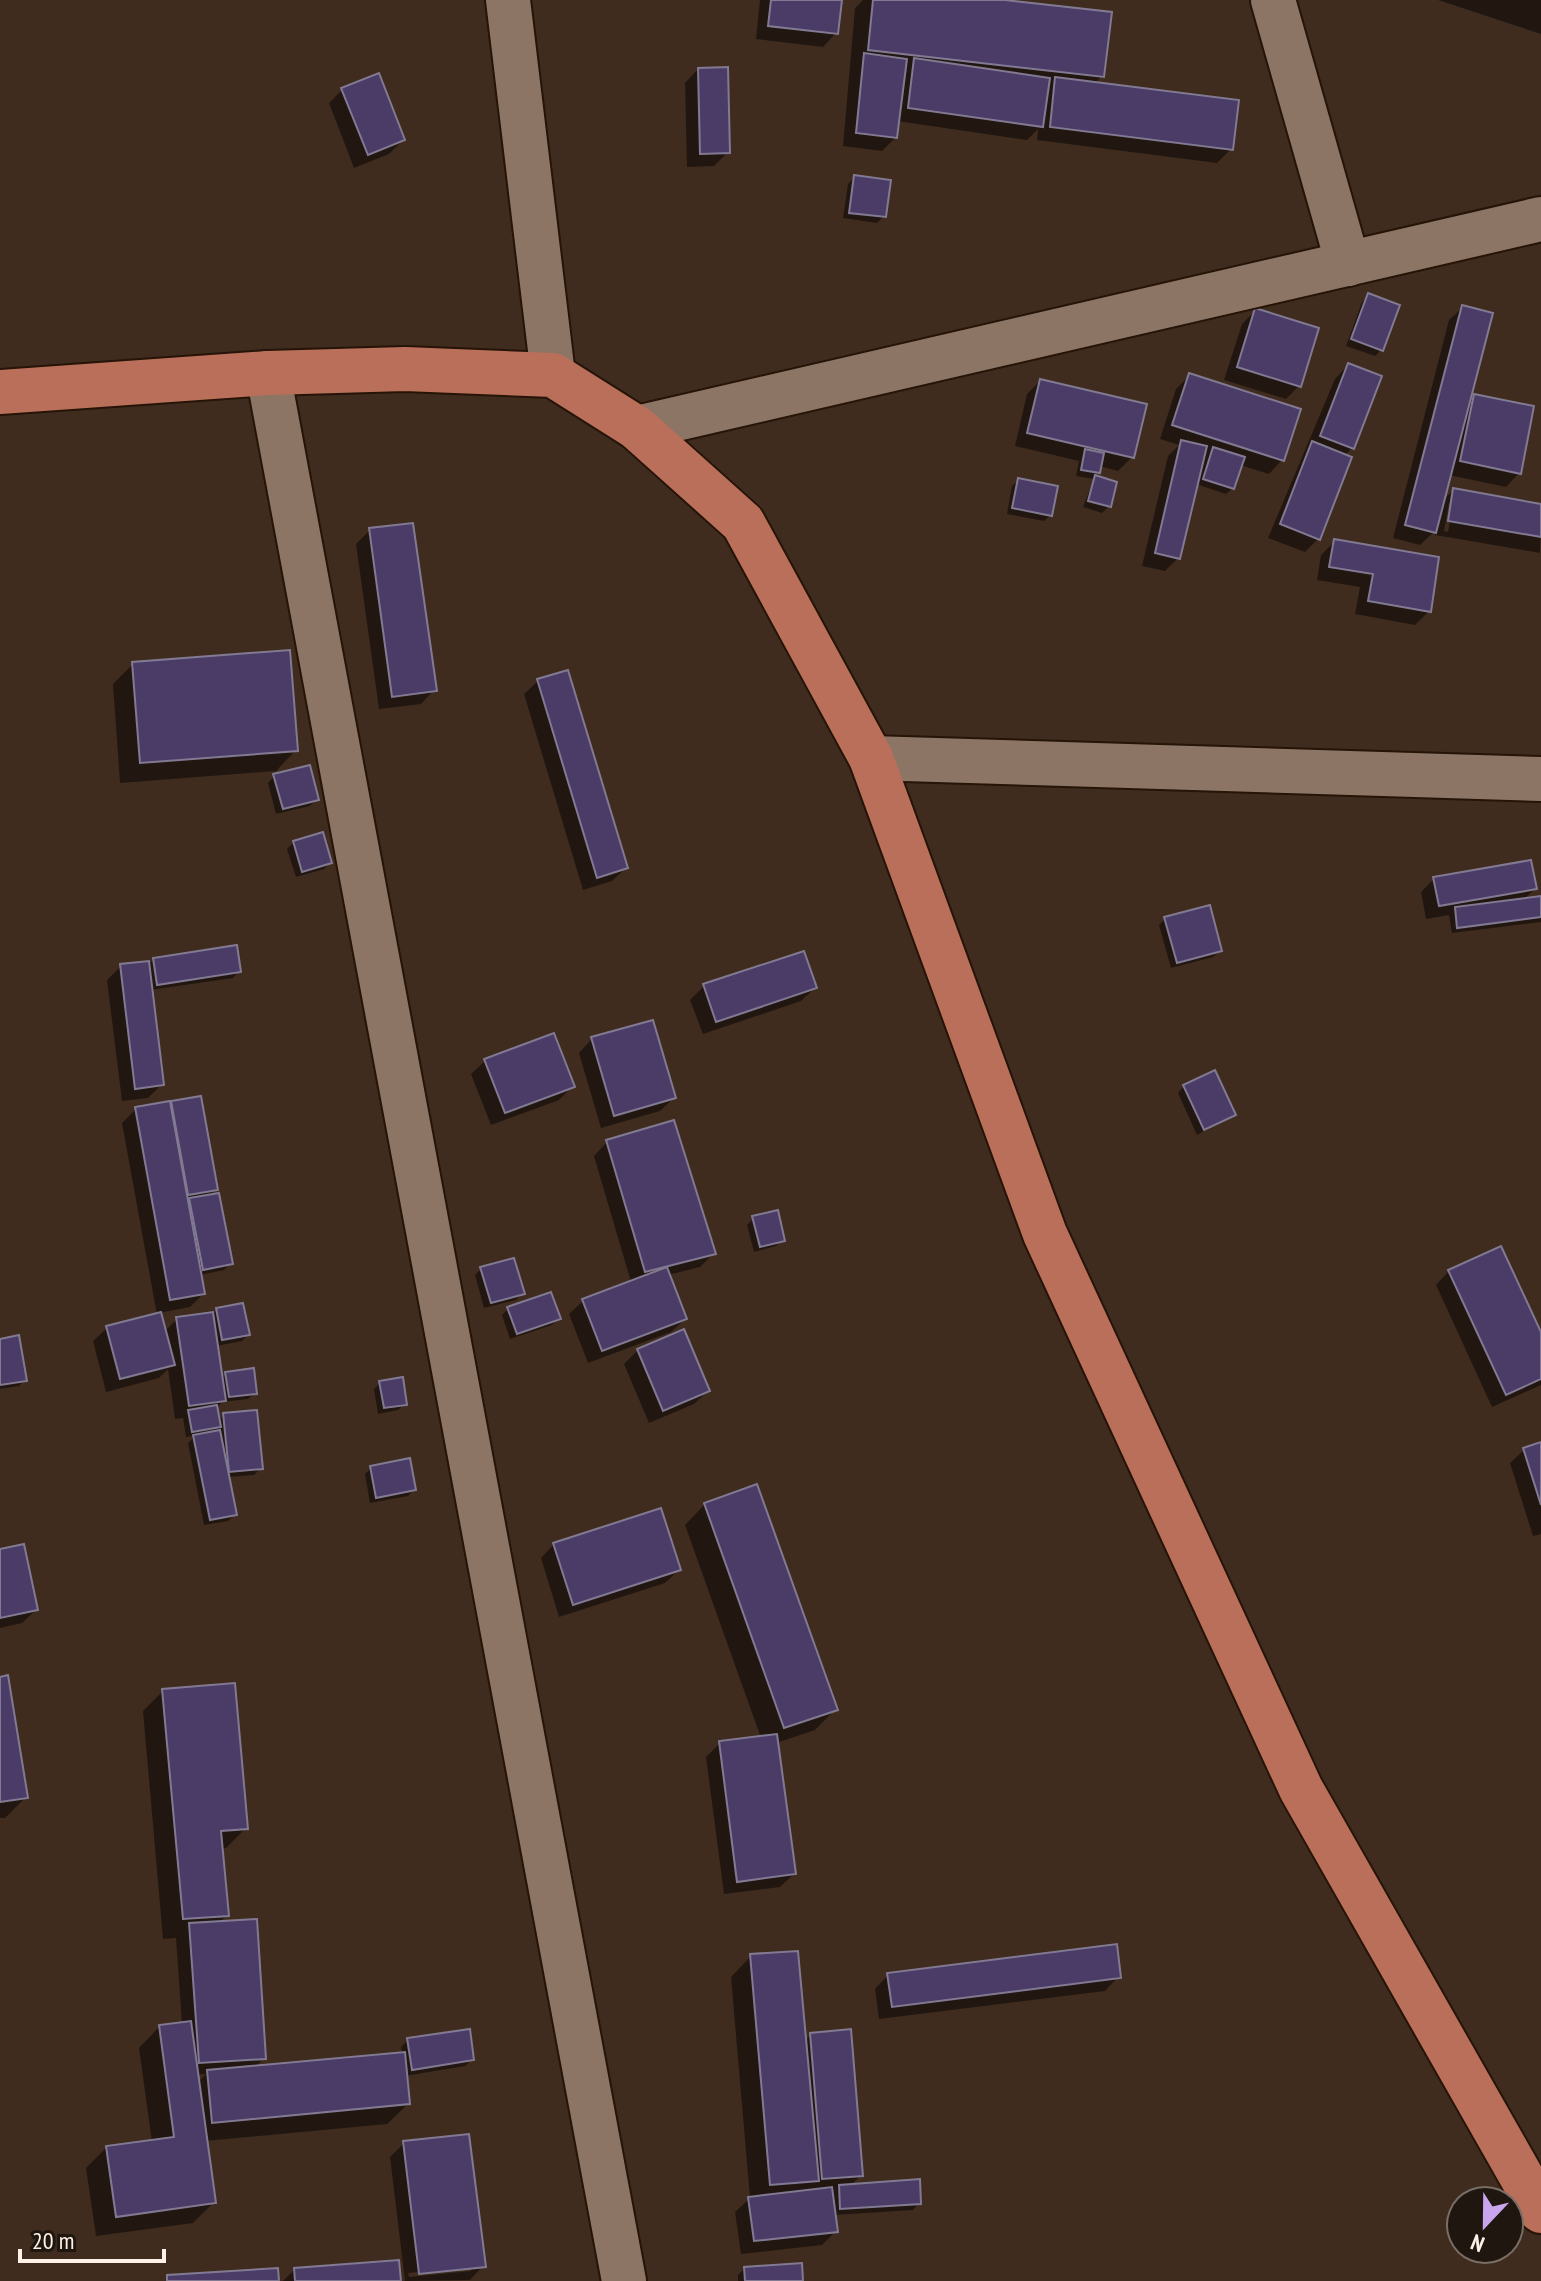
<svg xmlns="http://www.w3.org/2000/svg" width="1541" height="2281" viewBox="0 0 1541 2281" font-family="'PT Sans Narrow',sans-serif">
  <rect width="100%" height="100%" fill="#3f2c1e"/>
  <g fill="#0007" fill-rule="evenodd">
    <path d="M760 0H840L836 33 823 47 756 39Z"/>
    <path d="M863 0H988L1102 76 1094 84 1231 149 1217 163 1037 140 1038 129 1027 140 897 121 896 137 882 151 843 146 855 8Z"/>
    <path d="M1438 0H1541V34Z"/>
    <path d="M698 69 728 152 714 166 687 167 685 83Z"/>
    <path d="M342 90 403 140 389 154 354 168 329 103Z"/>
    <path d="M855 177 884 216 877 223 843 218 848 184Z"/>
    <path d="M1369 295 1381 350 1375 356 1346 346 1362 302Z"/>
    <path d="M1463 307 1467 404 1475 396 1519 473 1506 487 1449 475 1441 502 1454 490 1541 506 1540 553 1435 535 1436 530 1420 545 1393 538 1449 320ZM1449 503H1453L1448 532 1444 531Z"/>
    <path d="M1256 310 1299 386 1286 399 1224 380 1242 324Z"/>
    <path d="M1348 365 1352 448 1344 456 1318 539 1305 552 1268 538 1335 379Z"/>
    <path d="M1190 375 1282 460 1269 474 1240 465 1233 488 1226 494 1196 484 1178 558 1165 571 1142 566 1168 456 1179 445 1160 439 1176 389Z"/>
    <path d="M1040 381 1132 457 1118 471 1099 466 1093 477 1115 483 1109 506 1102 513 1083 507 1094 479 1076 476 1079 461 1015 446 1027 394Z"/>
    <path d="M1019 480 1051 515 1044 521 1007 514 1012 486Z"/>
    <path d="M370 530 434 690 421 704 379 709 356 544Z"/>
    <path d="M1334 542 1429 611 1415 625 1355 614 1360 587 1317 580 1321 555Z"/>
    <path d="M133 664 296 750 276 771 120 783 113 684Z"/>
    <path d="M538 681 626 868 612 881 583 890 524 694Z"/>
    <path d="M274 776 317 799 310 806 276 814 268 783Z"/>
    <path d="M294 842 330 863 324 869 296 877 287 849Z"/>
    <path d="M1434 879 1535 889 1523 900 1541 898V922L1452 933 1449 915 1426 919 1421 892Z"/>
    <path d="M1165 919 1220 951 1213 957 1171 968 1159 925Z"/>
    <path d="M153 960 239 971 233 978 150 990 162 1084 148 1098 122 1101 107 980 121 966H147Z"/>
    <path d="M704 986 815 988 801 1001 703 1034 690 1000Z"/>
    <path d="M592 1039 674 1098 660 1111 601 1128 579 1053Z"/>
    <path d="M485 1061 572 1087 559 1100 491 1125 471 1074Z"/>
    <path d="M1184 1086 1233 1115 1197 1135 1178 1093Z"/>
    <path d="M199 1099 216 1189 208 1197 230 1263 224 1270 200 1275 203 1294 190 1307 159 1313 164 1332 177 1319 212 1314 217 1310 248 1335 242 1341 216 1346 221 1379 226 1374 255 1393 248 1399 222 1402 216 1409 218 1421 224 1415 261 1468 254 1475 227 1477 235 1514 228 1521 204 1525 188 1443 195 1436 186 1437 183 1418 175 1419 168 1369 159 1378 106 1392 93 1341 107 1328 157 1315 122 1123 136 1109Z"/>
    <path d="M607 1142 714 1253 700 1267 668 1275 685 1319 671 1332 588 1363 569 1314 583 1301 631 1282 594 1156Z"/>
    <path d="M754 1218 783 1240 776 1246 754 1252 747 1225Z"/>
    <path d="M481 1269 523 1293 516 1300 484 1308 475 1275Z"/>
    <path d="M1449 1271 1541 1337V1385L1492 1407 1436 1285Z"/>
    <path d="M508 1309 559 1318 552 1325 510 1339 502 1315Z"/>
    <path d="M0 1341 25 1380 19 1386 0 1389Z"/>
    <path d="M638 1350 708 1391 694 1404 649 1423 624 1364Z"/>
    <path d="M380 1383 405 1404 398 1410 378 1414 374 1389Z"/>
    <path d="M1541 1444V1534L1533 1536 1510 1463 1524 1450Z"/>
    <path d="M371 1468 414 1489 408 1496 370 1503 365 1474Z"/>
    <path d="M705 1504 836 1709 815 1730 776 1743 794 1874 780 1887 724 1894 706 1757 720 1743 761 1738 685 1525Z"/>
    <path d="M554 1544 679 1570 665 1583 559 1617 541 1558Z"/>
    <path d="M0 1551 36 1610 22 1623 0 1628Z"/>
    <path d="M0 1679 26 1797 5 1818H0Z"/>
    <path d="M163 1691 246 1828 226 1848 221 1849 227 1915 219 1923 264 2058 254 2068 403 2054 401 2047 408 2040 472 2060 465 2066 405 2076 408 2104 387 2124 205 2141 213 2203 193 2223 96 2236 86 2168 106 2148 152 2142 139 2048 159 2027 182 2024 176 1938 163 1939 143 1711ZM206 2074 197 2083 196 2075Z"/>
    <path d="M751 1956 804 2042 811 2035 861 2175 849 2187 919 2203 913 2210 834 2215 836 2231 822 2245 741 2254 735 2212 750 2198 731 1977Z"/>
    <path d="M888 1975 1118 1977 1105 1991 879 2019 875 1989Z"/>
    <path d="M404 2143 483 2266 470 2280 405 2281 390 2157ZM471 2267V2271L409 2277 408 2273Z"/>
    <path d="M295 2269 399 2281H283Z"/>
    <path d="M744 2269 801 2281H738V2275Z"/>
  </g>
  <g fill="#4a3c67" stroke="#817a92" stroke-width="2">
    <path d="M771 0H842L838 34 768 26Z"/>
    <path d="M873 0H1005L1112 12 1104 77 868 50Z"/>
    <path d="M864 53 907 59 897 138 856 133Z"/>
    <path d="M914 58 1050 78 1043 127 908 108Z"/>
    <path d="M728 67 730 153 700 154 698 68Z"/>
    <path d="M379 73 405 140 368 155 341 88Z"/>
    <path d="M1055 77 1239 100 1233 150 1050 127Z"/>
    <path d="M854 175 891 180 886 217 849 213Z"/>
    <path d="M1368 293 1400 305 1383 351 1351 339Z"/>
    <path d="M1462 305 1493 313 1436 533 1405 525Z"/>
    <path d="M1255 308 1319 328 1301 387 1237 367Z"/>
    <path d="M1348 363 1382 376 1354 449 1320 436Z"/>
    <path d="M1189 373 1301 409 1284 461 1172 425Z"/>
    <path d="M1040 379 1147 404 1134 458 1027 433Z"/>
    <path d="M1474 394 1534 406 1521 474 1460 461Z"/>
    <path d="M1181 440 1207 446 1180 559 1155 553Z"/>
    <path d="M1312 441 1352 457 1320 540 1280 524Z"/>
    <path d="M1213 447 1245 457 1234 489 1203 479Z"/>
    <path d="M1085 449 1104 453 1100 473 1081 470Z"/>
    <path d="M1095 475 1117 482 1111 507 1088 501Z"/>
    <path d="M1018 478 1058 486 1052 516 1012 508Z"/>
    <path d="M1453 488 1541 504V537L1448 521Z"/>
    <path d="M413 523 437 691 392 697 369 528Z"/>
    <path d="M1334 539 1439 557 1431 612 1368 601 1373 574 1329 567Z"/>
    <path d="M290 650 298 751 140 763 132 662Z"/>
    <path d="M568 670 628 868 597 878 537 679Z"/>
    <path d="M310 765 319 800 283 809 273 774Z"/>
    <path d="M323 832 332 863 302 872 293 841Z"/>
    <path d="M1531 860 1537 889 1439 906 1433 877Z"/>
    <path d="M1541 896V917L1457 928 1455 907Z"/>
    <path d="M1210 905 1222 951 1177 963 1164 917Z"/>
    <path d="M237 945 241 972 157 985 153 958Z"/>
    <path d="M804 951 817 988 716 1022 703 984Z"/>
    <path d="M149 961 164 1085 135 1089 120 964Z"/>
    <path d="M653 1020 676 1098 614 1116 591 1037Z"/>
    <path d="M554 1033 575 1087 505 1113 484 1059Z"/>
    <path d="M1215 1070 1236 1115 1204 1130 1183 1085Z"/>
    <path d="M201 1096 218 1190 188 1195 171 1101Z"/>
    <path d="M170 1101 205 1294 170 1300 135 1107Z"/>
    <path d="M674 1120 716 1254 645 1272 606 1140Z"/>
    <path d="M219 1193 233 1264 203 1270 189 1198Z"/>
    <path d="M778 1210 785 1241 760 1247 752 1216Z"/>
    <path d="M1501 1246 1541 1332V1379L1506 1395 1448 1270Z"/>
    <path d="M514 1258 525 1294 491 1303 480 1267Z"/>
    <path d="M667 1267 687 1319 602 1351 582 1299Z"/>
    <path d="M551 1292 561 1319 517 1334 507 1307Z"/>
    <path d="M243 1303 250 1335 222 1340 216 1308Z"/>
    <path d="M161 1312 175 1365 120 1379 106 1326Z"/>
    <path d="M213 1312 226 1401 189 1406 176 1317Z"/>
    <path d="M684 1329 710 1391 663 1411 637 1349Z"/>
    <path d="M19 1335 27 1381 0 1385V1339Z"/>
    <path d="M254 1368 257 1394 229 1397 225 1372Z"/>
    <path d="M403 1377 407 1405 384 1408 379 1381Z"/>
    <path d="M217 1405 221 1427 192 1432 188 1410Z"/>
    <path d="M257 1410 263 1469 229 1472 223 1413Z"/>
    <path d="M220 1430 237 1515 210 1520 193 1435Z"/>
    <path d="M1541 1442V1505L1523 1448Z"/>
    <path d="M410 1458 416 1490 376 1498 370 1466Z"/>
    <path d="M757 1484 838 1710 784 1728 704 1503Z"/>
    <path d="M661 1508 681 1570 573 1605 553 1543Z"/>
    <path d="M24 1544 38 1610 0 1618V1549Z"/>
    <path d="M8 1675 28 1798 0 1802V1677Z"/>
    <path d="M235 1683 248 1829 221 1831 229 1916 183 1919 162 1689Z"/>
    <path d="M777 1734 796 1874 737 1882 719 1741Z"/>
    <path d="M257 1919 266 2059 199 2063 189 1923Z"/>
    <path d="M1117 1944 1121 1978 892 2007 887 1973Z"/>
    <path d="M798 1951 819 2181 770 2185 750 1954Z"/>
    <path d="M191 2021 216 2203 116 2217 106 2146 174 2137 159 2025Z"/>
    <path d="M470 2029 474 2060 412 2070 407 2038Z"/>
    <path d="M851 2029 863 2176 822 2179 810 2033Z"/>
    <path d="M405 2052 410 2104 212 2123 207 2070Z"/>
    <path d="M469 2134 486 2267 419 2274 403 2141Z"/>
    <path d="M920 2179 921 2204 840 2209 839 2185Z"/>
    <path d="M832 2187 838 2232 754 2241 748 2197Z"/>
    <path d="M399 2260 401 2281H295L294 2268Z"/>
    <path d="M802 2263 803 2281H745L744 2267Z"/>
    <path d="M278 2268 279 2281H167V2275Z"/>
  </g>
  <g fill="none" stroke-linecap="round" stroke-linejoin="round">
    <g stroke="#251407" stroke-width="48">
      <g id="minor">
        <path d="M508 0 553 375"/>
        <path d="M1273 0 1348 264"/>
        <path d="M268 373 624 2281"/>
        <path d="M637 428 1541 219"/>
        <path d="M871 758 1541 779"/>
      </g>
    </g>
    <g stroke="#251407" stroke-width="48">
      <path id="primary" d="M0 392 268 373 405 369 553 375 637 428 743 523 871 758 1045 1234 1301 1789 1541 2211"/>
    </g>
    <use href="#minor" stroke="#8c7565" stroke-width="44"/>
    <use href="#primary" stroke="#b96f5a" stroke-width="44"/>
  </g>
  <g transform="translate(1485 2225) rotate(202)"><circle r="38" fill="#1f1610" stroke="#786e66" stroke-width="2"/>
  <path d="M0-6L14 30L0 20L-14 30Z" fill="#c9a5ee"/>
  <text y="-12" font-size="22" font-weight="bold" text-anchor="middle" fill="#fef1e8">N</text>
  </g>
  <path d="M20 2249v12h144v-12" fill="none" stroke="#fef1e8" stroke-width="4"/>
  <text x="32" y="2249" font-size="24" fill="#fef1e8" stroke="#1f1610" stroke-width="6" paint-order="stroke">20 m</text>
</svg>
